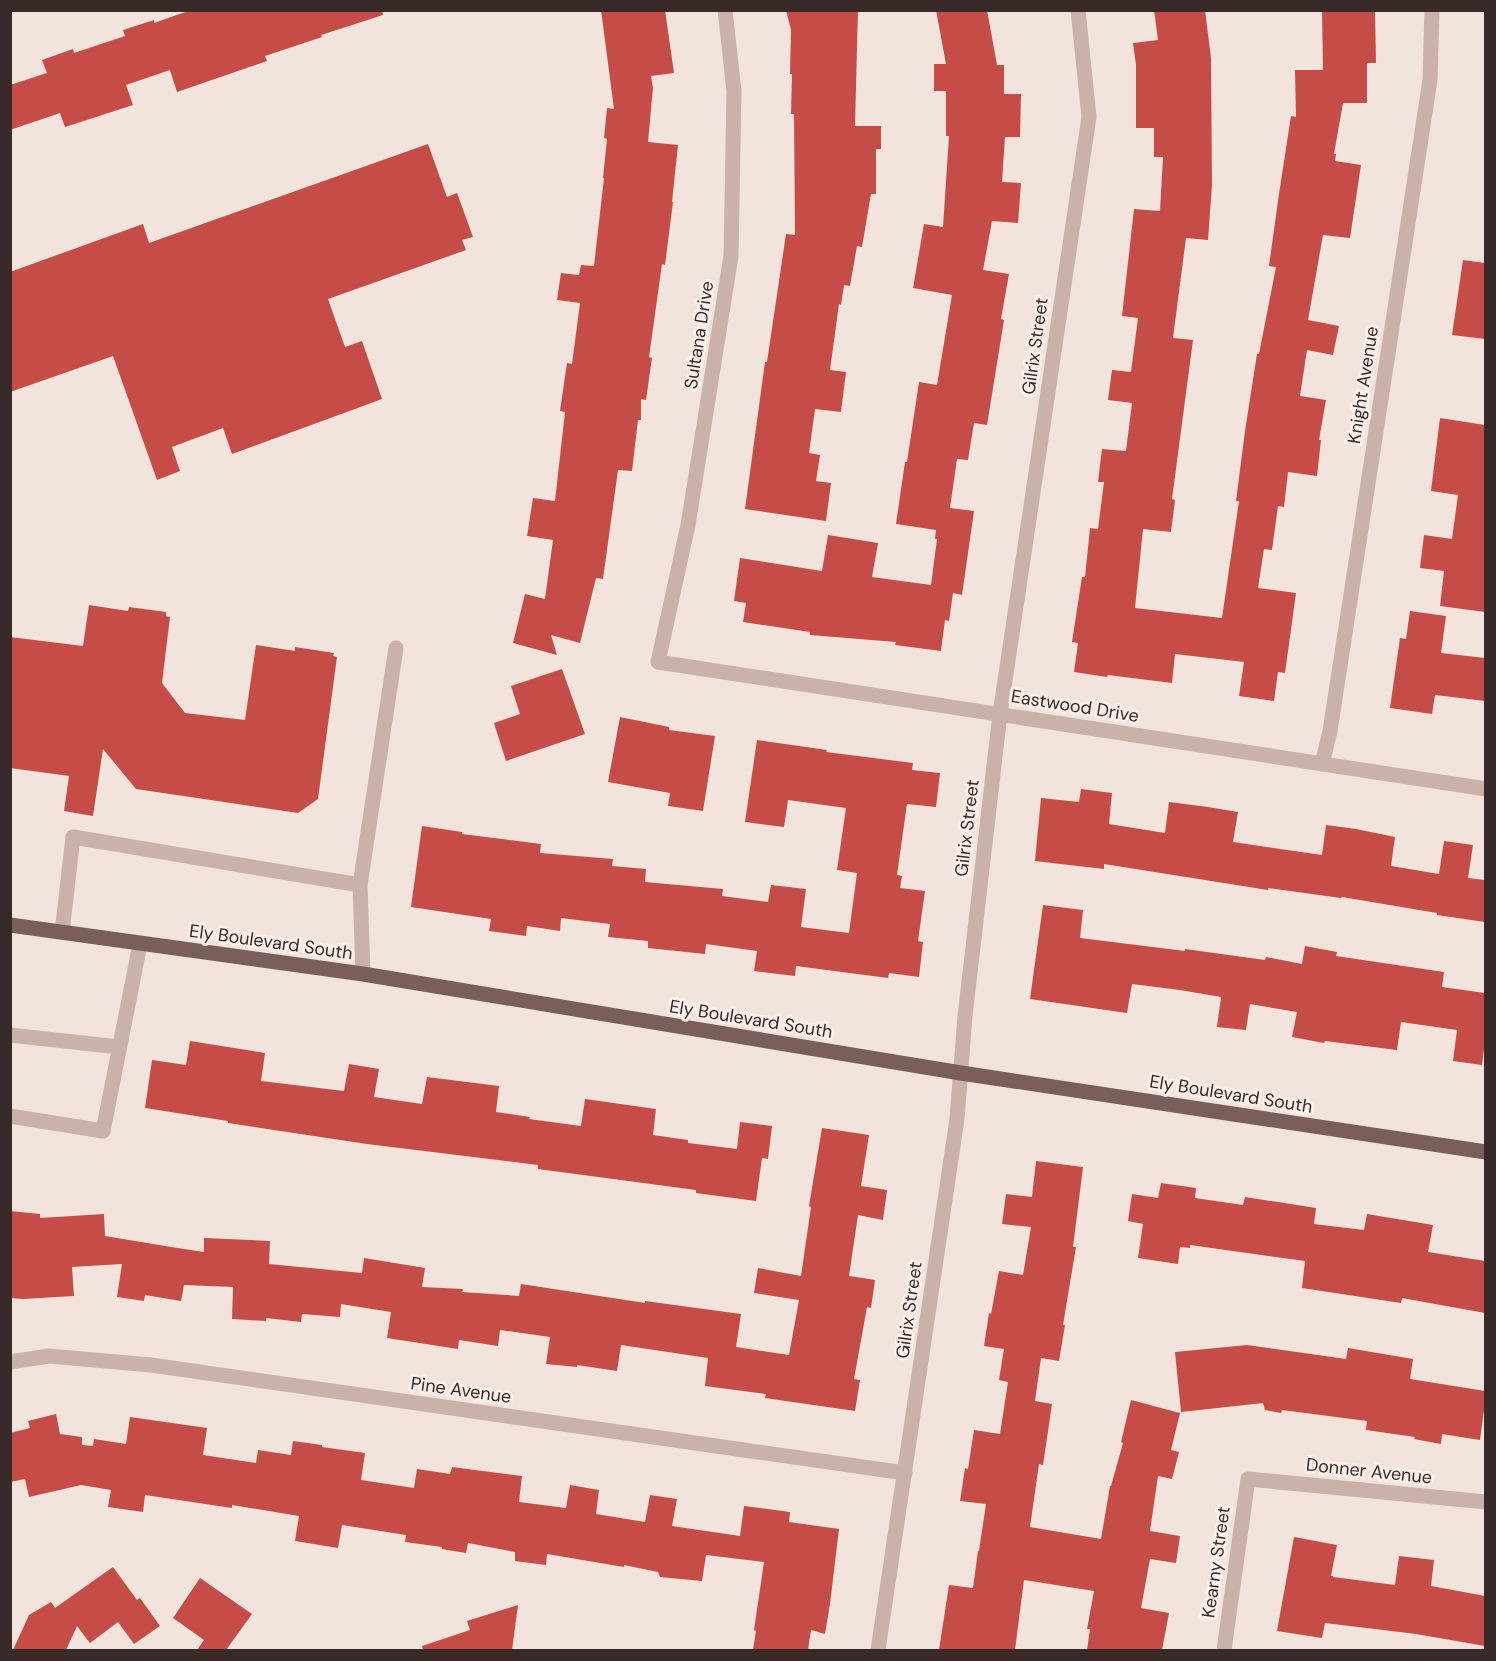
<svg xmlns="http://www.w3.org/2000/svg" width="1496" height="1661" viewBox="0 0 1496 1661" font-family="'DM Sans',sans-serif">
  <rect width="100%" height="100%" fill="#f2e4dd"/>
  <g fill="#c64d47">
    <path d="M191 10H382L383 15 321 35 322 37 265 56 267 61 177 92 170 70 126 85 133 105 65 127 60 113 10 130V85L47 73 42 60 73 49 74 53 125 36 123 30 154 20V23Z"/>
    <path d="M601 10H665L674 73 651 76 653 88 648 142 678 145 672 202H673L665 265 662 264 649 357 652 358 646 400 641 399V420H638L632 471 618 470 603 579 596 578 580 643 551 635 557 655 513 643 525 594 545 599 553 540 527 536 533 498 555 501 565 412 560 411 567 363 572 364 580 303 557 300 561 273 579 275 581 265 594 266 604 178H603L607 139 604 138 607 108 614 109Z"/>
    <path d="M786 10H858L855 126H881V149H876V194H871L862 247 857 246 850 286 844 285 841 305 839 304 830 370 846 372 841 412 815 409 809 453 820 455 816 481 831 483 826 521 745 509 765 362H767L786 234 795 235 794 114H791L792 74H790L791 30Z"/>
    <path d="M936 10H987L997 65H1004V94H1021L1020 137H1005L1002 182 1021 183 1018 223 992 221 983 270 1009 274 1001 319 1004 320 987 425 974 423 968 460 957 459 950 508 974 511 962 595 953 593 949 621 945 620 941 651 895 645 896 642 810 635V632L743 622 746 603 734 601 740 558 822 571 828 535 878 543 872 577 931 585 937 539H935L936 530 896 524 905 462H907L919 382 937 385 952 295 913 288 924 224 943 227 949 136H946V91H934V64H946Z"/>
    <path d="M1154 10H1205L1211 58 1212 185 1208 240 1186 238 1173 338 1193 340 1172 499 1175 500 1171 532 1143 529 1135 608 1222 618 1239 501H1236L1245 431 1257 354H1259L1276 267 1269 266 1279 194 1291 116 1296 117 1295 70H1323L1322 10H1375L1376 63H1367V103H1343L1334 154H1336L1335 161 1361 165 1350 238 1323 235 1308 320 1339 326 1333 355 1307 350 1300 396 1326 400 1319 440H1321L1317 476 1288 472 1284 507 1278 506 1272 550 1264 549 1258 588 1296 593 1285 673 1278 672 1274 701 1239 696 1244 662 1175 654 1172 683 1108 675 1107 677 1074 672 1078 643 1072 642 1082 577H1085L1090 528 1098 529 1104 482H1098L1102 449 1126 451 1132 403 1108 400 1112 370 1131 372 1138 318 1122 316 1134 209 1160 211 1163 157H1154V128H1136V65L1133 43 1158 40Z"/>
    <path d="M428 144 447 197 457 193 473 237 462 240 466 250 328 299 345 347 362 341 382 399 232 454 223 428 172 447 180 471 157 480 113 356 10 392V272L143 224 149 243Z"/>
    <path d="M1463 260 1485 263V339L1452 335Z"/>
    <path d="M1440 418 1485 425V612L1440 606 1444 571 1420 568 1424 535 1452 539 1458 495 1431 491Z"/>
    <path d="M89 605 128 611 129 607 166 612V616L170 617 162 683 185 713 245 720 256 645 295 651V647L334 653 333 656 337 657 318 799 298 813 136 789 103 749 93 816 64 811 69 776 10 768V637L83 646Z"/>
    <path d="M1410 611 1446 616 1441 653 1485 658V701L1435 695 1432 714 1390 708 1400 638 1406 639Z"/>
    <path d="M562 669 585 734 506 761 494 723 520 714 511 686Z"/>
    <path d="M620 717 669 727V730L715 736 703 811 668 806 670 793 608 782Z"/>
    <path d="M757 740 827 750 826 752 913 763 912 770 940 773 936 807 907 804 897 875 902 876 900 888 925 891 918 941 923 942 919 977 889 973 888 978 796 966 795 976 754 971 757 951 706 944 705 954 648 948V941L608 937 610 924 561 918 560 931 527 926 526 936 489 931 491 919 411 907 422 826 462 832V834L541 844 540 853 613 859 612 866 646 869 645 882 723 889 722 896 768 902 771 885 806 889 801 927 849 933 857 873 837 870 846 808 788 800 784 827 745 822Z"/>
    <path d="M1081 789 1112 793 1109 824 1165 833 1169 802 1208 807 1238 812 1233 842 1322 855 1326 825 1356 829 1395 837 1391 866 1439 874 1444 841 1473 845 1468 878 1485 880V922L1437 915V913L1342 897 1341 898 1268 888V890L1104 864V869L1035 861 1041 798 1079 802Z"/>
    <path d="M1043 905 1083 910 1080 938 1185 951V949L1265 960 1266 957 1302 964 1305 946 1337 952 1336 956 1444 972 1442 987 1485 993V1041L1482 1065 1453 1061 1457 1030 1401 1022 1397 1050 1325 1041 1324 1043 1292 1037 1297 1012 1250 1004 1246 1030 1217 1027 1221 997 1180 990 1132 984 1127 1013 1030 999Z"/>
    <path d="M190 1041 265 1053 261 1081 344 1091 349 1064 379 1069 374 1097 422 1104 427 1077 499 1086 496 1112 530 1117 529 1119 581 1126 585 1099 656 1109 653 1135 688 1140V1143L737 1149 740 1122 772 1126 768 1159 762 1158 756 1201 696 1193V1190L538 1169V1165L367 1144 228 1123V1121L145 1108 152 1060 186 1065Z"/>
    <path d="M822 1128 869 1135 861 1186 887 1190 883 1220 858 1215 849 1276 875 1280 871 1308 867 1307 854 1379 860 1380 855 1411 765 1398 766 1394 705 1386 708 1358 621 1345 617 1371 577 1365V1367L546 1364 550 1337 500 1330 498 1346 459 1340 458 1349 387 1338 391 1312 341 1304 340 1317 302 1314 301 1322 266 1318V1321L232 1319 233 1287 184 1285 181 1301 145 1295 144 1301 117 1297 122 1264 72 1267 74 1296 23 1299 10 1298V1211L40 1214V1218L104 1214 105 1236 171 1247 204 1252V1238L270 1241 269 1264 362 1273 364 1258 425 1268 422 1287 463 1289 462 1292 519 1296 521 1284 645 1303V1301L741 1314 736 1347 789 1355 799 1300 754 1293 758 1268 801 1276 811 1207 809 1206Z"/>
    <path d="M1036 1161 1083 1167 1073 1247H1076L1063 1325H1065L1059 1361 1041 1358 1035 1401 1052 1404 1043 1465 1039 1464 1030 1527 1101 1539 1110 1486H1111L1123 1443 1121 1442 1131 1400 1180 1413 1171 1450 1179 1452 1172 1479 1158 1476 1150 1531 1180 1536 1176 1563 1150 1559 1141 1608 1169 1613 1162 1650H1087L1090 1629H1087L1094 1591 1024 1580 1015 1650H939L949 1585 973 1588 978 1551H979L986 1504 960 1501 965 1468 968 1469 974 1430 1000 1434 1008 1382 999 1380 1004 1349 984 1346 989 1313 991 1314 999 1271 1023 1275 1031 1227 1002 1224 1006 1194 1032 1197Z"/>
    <path d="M1161 1183 1196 1188 1195 1198 1243 1205 1245 1197 1316 1208 1314 1224 1364 1230 1367 1214 1433 1225 1428 1252 1485 1261V1313L1402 1298 1401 1303 1302 1288 1305 1261 1190 1245V1248L1180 1247 1178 1264 1138 1258 1143 1224 1128 1221 1132 1194 1158 1198Z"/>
    <path d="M1247 1345 1346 1359 1348 1348 1413 1359 1410 1379 1485 1391V1402L1480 1440 1442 1434 1441 1444 1414 1439 1415 1437 1366 1430 1367 1421 1282 1410 1281 1413 1265 1410 1263 1403 1181 1412 1175 1352Z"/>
    <path d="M56 1414 60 1434 82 1437V1445L93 1446 94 1439 126 1444 130 1417 207 1428 203 1455 256 1463 258 1450 291 1455 293 1441 322 1445V1447L365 1453 361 1480 414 1488 417 1469 450 1474 452 1467 522 1476 519 1502 566 1508 570 1485 599 1490 596 1514 645 1522 650 1495 677 1499 672 1526 740 1536 744 1506 790 1512 789 1522 839 1529 830 1604 825 1634 811 1630 808 1650H753L756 1631 754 1630 764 1562 706 1555 702 1581 660 1577 658 1572 624 1565V1567L547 1554 546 1565 515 1561V1552L468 1543 466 1553 442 1549V1547L405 1542 406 1535 342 1525 338 1548 295 1541 299 1516 232 1505V1508L145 1495 143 1512 108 1507 111 1490 81 1485 29 1497 25 1479 10 1482V1433L30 1428 28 1421Z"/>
    <path d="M1294 1537 1337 1545 1331 1576H1333V1577L1395 1585 1399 1556 1434 1560 1431 1586 1485 1596V1646L1416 1634 1325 1623 1322 1638 1277 1631Z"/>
    <path d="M113 1567 137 1600 140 1598 160 1626 134 1644 118 1622 90 1643 77 1626 66 1650H13L29 1615 51 1602 55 1608Z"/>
    <path d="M200 1578 252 1614 226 1650H197L204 1640 173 1618Z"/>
    <path d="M518 1605 512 1650H423L422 1646 470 1630 467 1621Z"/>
  </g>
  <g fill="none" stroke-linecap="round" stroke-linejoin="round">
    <g stroke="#cab1a9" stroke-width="15">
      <path d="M725 10 734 91 731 256 688 525 658 662 1486 789"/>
      <path d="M1322 764 1330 731 1430 80 1432 10"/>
      <path d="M360 885 396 648"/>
      <path d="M62 932 73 837 360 885 363 974"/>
      <path d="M10 1035 119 1047"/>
      <path d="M10 1116 103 1131 140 944"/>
      <path d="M10 1362 49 1356 151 1365 905 1473"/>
      <path d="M878 1650 957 1119 965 1016 1000 714 1089 117 1078 10"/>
      <path d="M1224 1650 1248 1479 1486 1502"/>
    </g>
    <path stroke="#795e5a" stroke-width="15" d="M10 925 363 974 961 1073 1486 1152"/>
  </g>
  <g text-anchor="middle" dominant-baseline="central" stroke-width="6" stroke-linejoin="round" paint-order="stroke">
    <g font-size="18" fill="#372a29" stroke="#faefe9">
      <text transform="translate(699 335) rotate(-81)">Sultana Drive</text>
      <text transform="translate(1035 346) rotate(-82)">Gilrix Street</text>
      <text transform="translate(1363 385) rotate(-81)">Knight Avenue</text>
      <text transform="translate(1075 706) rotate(9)">Eastwood Drive</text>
      <text transform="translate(967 828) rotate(-83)">Gilrix Street</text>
      <text transform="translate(271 942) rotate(8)">Ely Boulevard South</text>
      <text transform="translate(751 1019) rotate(9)">Ely Boulevard South</text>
      <text transform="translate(1231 1094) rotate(9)">Ely Boulevard South</text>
      <text transform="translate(909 1310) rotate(-82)">Gilrix Street</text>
      <text transform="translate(461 1390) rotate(8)">Pine Avenue</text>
      <text transform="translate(1369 1471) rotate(6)">Donner Avenue</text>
      <text transform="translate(1216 1562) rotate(-82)">Kearny Street</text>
    </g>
  </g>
  <rect width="1496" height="1661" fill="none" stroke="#372a29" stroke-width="24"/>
</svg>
